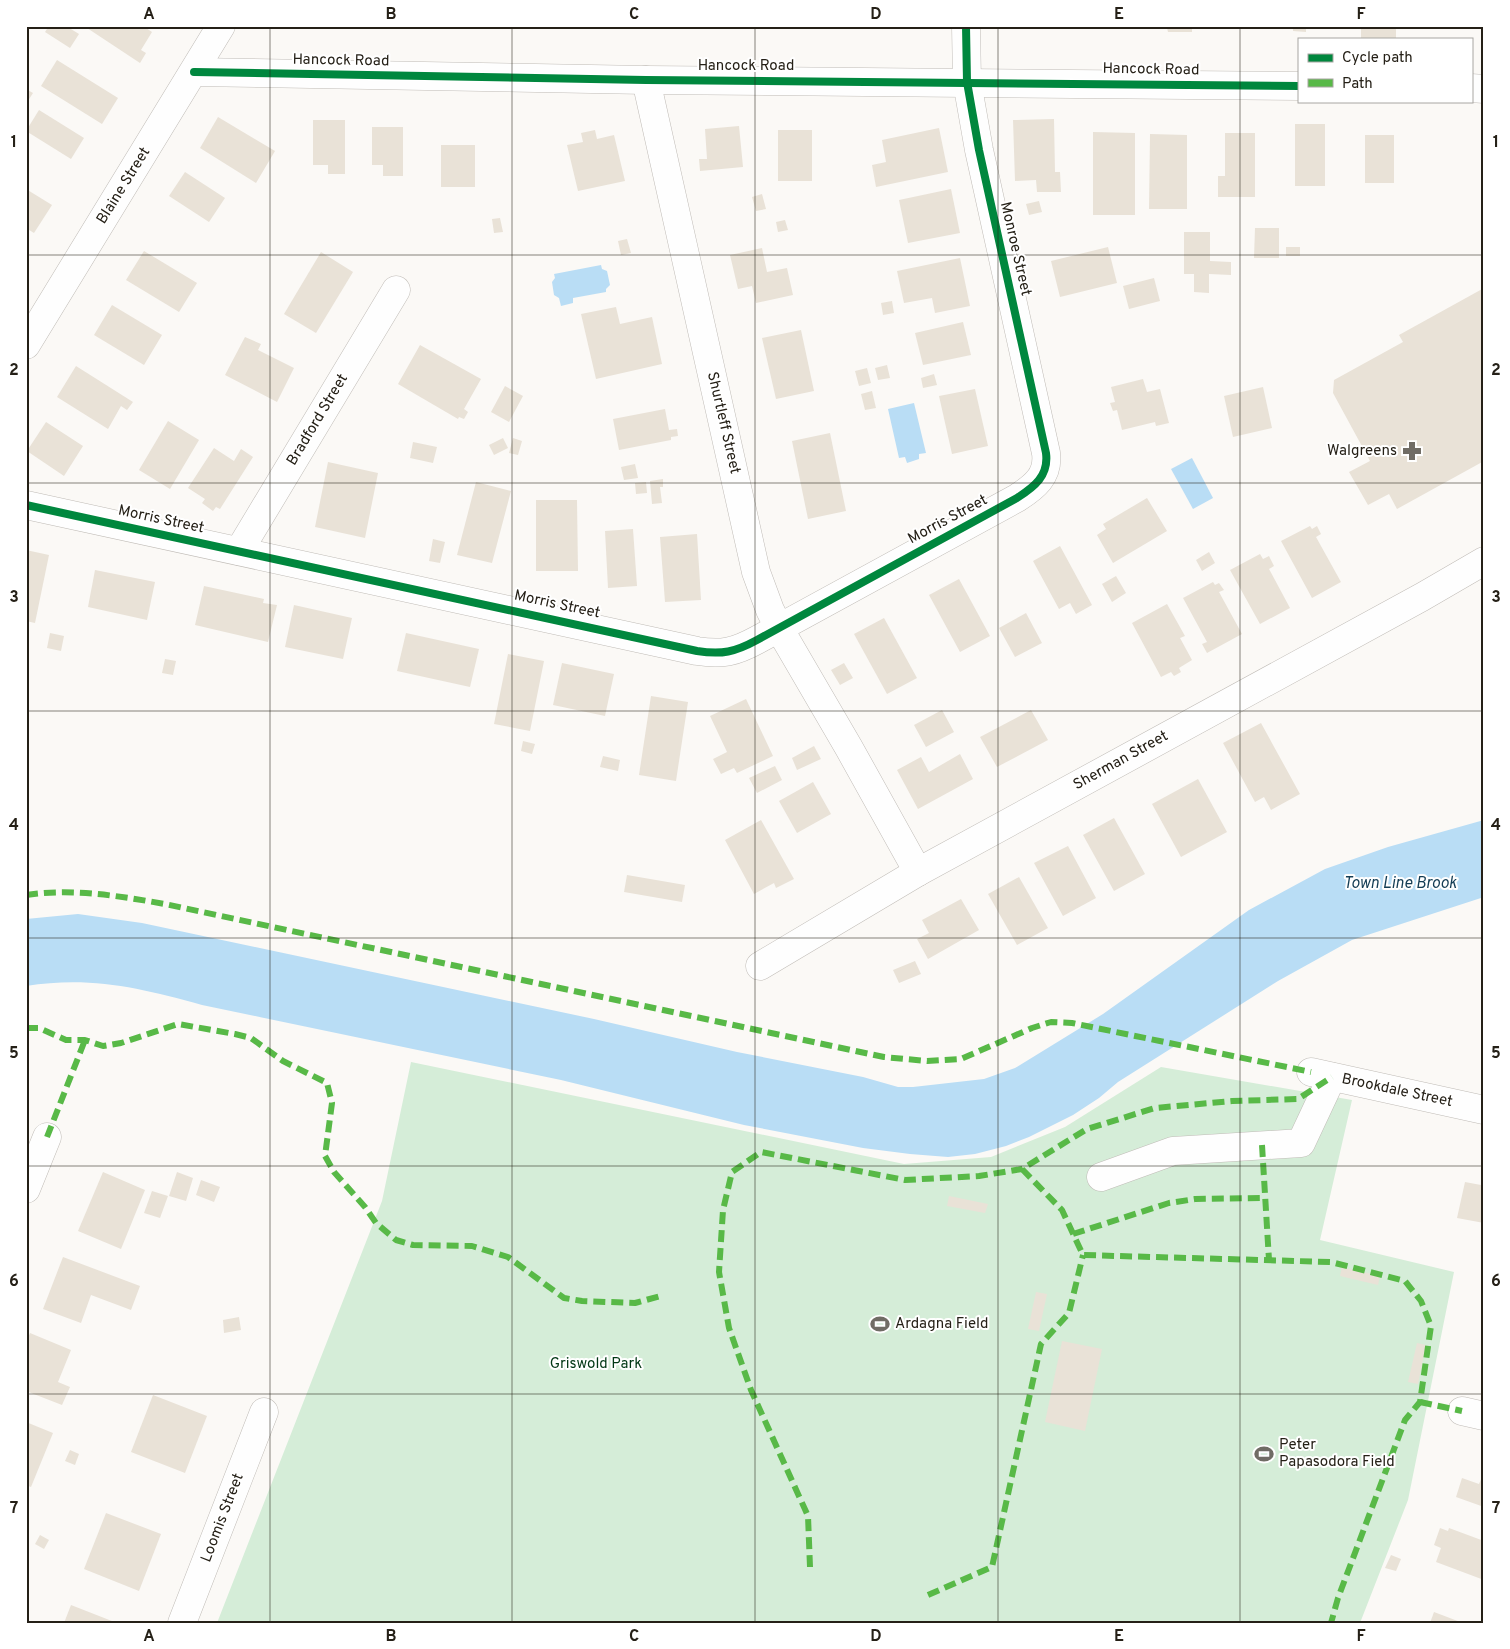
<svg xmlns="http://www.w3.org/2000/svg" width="1510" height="1649" viewBox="0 0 1510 1649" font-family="Overpass,sans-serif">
  <rect width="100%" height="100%" fill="#fbf9f6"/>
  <path fill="#d5edd8" d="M411 1062 904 1164 991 1157 1065 1127 1161 1067 1352 1100 1320 1240 1454 1272 1408 1500 1360 1623H217L382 1201Z"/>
  <g fill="#b9ddf5">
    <path d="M601 265 602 269 607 271 610 285 606 289V292L573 298V303L561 306 559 298 554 295 552 282 555 278 554 274Z"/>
    <path d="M914 403 926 453 919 454V459L907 463 905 457 899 458 888 409Z"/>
    <path d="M1192 458 1213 498 1193 509 1171 469Z"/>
    <path d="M1484 820V897L1352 940 1278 981 1118 1082 1099 1098 1073 1115 1029 1137 1006 1146 975 1154 948 1157 910 1154 863 1148 744 1125 561 1080 202 1005C140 988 91 976 26 986V919L78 914 142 923 594 1019 737 1052 863 1077 898 1087H913L984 1079 1015 1068 1103 1014 1249 910 1325 869 1388 847Z"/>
  </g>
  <g fill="#e9e2d7">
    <path d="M49 26H66L79 34 70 48 45 32Z"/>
    <path d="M84 26H143L152 32 141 50 146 53 140 63Z"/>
    <path d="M1145 26H1192V32H1168L1167 28H1145Z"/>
    <path d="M1293 26H1306V32L1293 31Z"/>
    <rect x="1361" y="26" width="35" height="12"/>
    <path d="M57 60 118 98 102 124 41 86Z"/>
    <path d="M26 89 33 93 26 104Z"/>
    <path d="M39 110 84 138 71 159 26 131Z"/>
    <path d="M218 117 275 151 256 183 200 148Z"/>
    <path d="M1054 119 1055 172H1060L1061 192H1037L1036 180 1015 181 1013 120Z"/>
    <path d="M313 120H345V174H328V165H313Z"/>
    <rect x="1295" y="124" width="30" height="62"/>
    <path d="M739 126 743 167 700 171 699 159H707L705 129Z"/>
    <path d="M372 127H403V176H383V165H372Z"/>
    <path d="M939 128 948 172 876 187 872 165 886 162 882 140Z"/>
    <path d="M595 130 597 139 614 135 625 181 578 191 567 145 583 142 581 133Z"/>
    <rect x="778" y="130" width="34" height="51"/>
    <path d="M1093 132 1135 133V215H1093Z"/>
    <path d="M1225 133H1255V197H1218V176H1225Z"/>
    <path d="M1150 134 1187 135V209H1149Z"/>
    <rect x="1365" y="135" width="29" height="48"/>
    <rect x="441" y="145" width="34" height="42"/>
    <path d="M185 172 225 198 209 222 169 196Z"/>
    <path d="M26 189 52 205 34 233 26 228Z"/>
    <path d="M951 189 960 233 908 243 899 200Z"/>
    <path d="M762 194 766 209 756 211 752 197Z"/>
    <path d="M1039 201 1042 212 1029 215 1026 204Z"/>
    <path d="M500 218 503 232 494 233 492 219Z"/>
    <path d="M785 220 788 230 778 232 776 222Z"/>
    <path d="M1255 228H1279V258H1254Z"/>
    <path d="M1184 232H1210V261L1231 262V275L1209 274V293L1194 292V274H1184Z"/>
    <path d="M627 239 631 253 621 255 618 241Z"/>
    <path d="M1108 247 1117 283 1060 297 1051 261Z"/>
    <rect x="1286" y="247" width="14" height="9"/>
    <path d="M762 248 767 272 787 268 793 295 756 303 752 286 738 289 730 255Z"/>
    <path d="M144 251 197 283 179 312 126 280Z"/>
    <path d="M321 252 353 272 316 333 284 314Z"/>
    <path d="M960 258 970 306 935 313 932 298 904 303 897 271Z"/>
    <path d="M1154 278 1160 301 1129 309 1123 286Z"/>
    <path d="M1484 288V461L1397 509 1389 494 1368 505 1349 472 1370 461 1333 393 1334 380 1403 342 1399 335Z"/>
    <path d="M892 301 894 313 883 315 881 303Z"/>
    <path d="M112 305 162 335 144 365 94 335Z"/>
    <path d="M616 307 620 324 652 317 662 364 596 379 581 314Z"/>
    <path d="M963 322 971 355 923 365 915 333Z"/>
    <path d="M801 330 814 391 776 399 762 338Z"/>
    <path d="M245 337 261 344 258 350 294 368 277 402 225 375Z"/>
    <path d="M420 345 481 379 464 409 468 412 464 419 459 417 458 419 398 384Z"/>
    <path d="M887 365 890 378 878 380 875 368Z"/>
    <path d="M76 366 133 402 127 410 121 406 108 429 57 397Z"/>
    <path d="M867 368 871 383 859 386 855 371Z"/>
    <path d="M934 374 937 385 923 388 921 378Z"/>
    <path d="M1143 379 1147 392 1160 389 1169 423 1156 426 1155 422 1122 430 1117 410 1113 411 1110 403 1115 402 1111 387Z"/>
    <path d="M505 386 523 396 509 422 491 412Z"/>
    <path d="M1263 387 1272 428 1233 437 1224 396Z"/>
    <path d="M975 389 988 446 952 454 939 396Z"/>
    <path d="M872 391 876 408 865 410 861 394Z"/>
    <path d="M665 409 669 430 677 429 678 436 671 437V440L619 450 613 419Z"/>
    <path d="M168 421 199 440 170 489 139 470Z"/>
    <path d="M46 422 83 446 64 476 27 451Z"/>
    <path d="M830 433 846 511 808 519 792 441Z"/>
    <path d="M503 438 508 448 494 455 489 445Z"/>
    <path d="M513 438 522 441 518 455 509 453Z"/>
    <path d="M413 442 437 447 433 463 410 458Z"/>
    <path d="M214 448 234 461 241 449 253 457 220 509 216 507 213 511 202 503 205 499 188 488Z"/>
    <path d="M328 462 378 473 365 538 315 527Z"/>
    <path d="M635 464 638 478 624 480 621 467Z"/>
    <path d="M663 479V487H660L662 503 652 504 650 481Z"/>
    <path d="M476 482 511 491 492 563 457 555Z"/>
    <path d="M646 482 647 493 636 494 635 483Z"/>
    <path d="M1147 498 1167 531 1113 563 1097 535 1106 529 1103 524Z"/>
    <path d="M536 500H577L578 571H536Z"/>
    <path d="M1310 526 1312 529 1317 526 1321 534 1316 537 1341 582 1312 598 1281 541Z"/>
    <path d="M633 529 637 586 608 588 605 531Z"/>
    <path d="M697 534 701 600 665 602 660 537Z"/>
    <path d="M433 539 445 542 440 563 429 561Z"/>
    <path d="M1060 546 1092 605 1076 614 1070 603 1059 609 1033 561Z"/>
    <path d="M26 550 49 555 35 623 26 621Z"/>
    <path d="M1209 552 1215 563 1202 571 1196 560Z"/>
    <path d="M1260 554 1263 559 1269 556 1274 566 1269 569 1290 608 1260 624 1230 570Z"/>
    <path d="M95 570 155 582 147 620 88 607Z"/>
    <path d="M1116 576 1126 593 1112 602 1102 584Z"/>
    <path d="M959 579 990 636 960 652 929 595Z"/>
    <path d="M1213 582 1215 585 1219 583 1224 590 1219 592 1242 634 1207 653 1202 644 1207 642 1183 598Z"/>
    <path d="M204 586 264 599 263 603 277 605 268 642 195 625Z"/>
    <path d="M1167 604 1185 636 1180 638 1192 660 1179 668 1181 672 1174 676 1171 672 1161 677 1132 623Z"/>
    <path d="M294 605 352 618 343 659 285 647Z"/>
    <path d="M1026 613 1042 643 1015 657 999 628Z"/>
    <path d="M884 618 917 678 887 694 854 634Z"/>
    <path d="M50 633 64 636 61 651 47 648Z"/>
    <path d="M406 633 479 649 470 687 397 671Z"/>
    <path d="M508 654 544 661 530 731 494 724Z"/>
    <path d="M165 659 176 661 173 675 162 673Z"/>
    <path d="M562 663 614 674 605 716 553 705Z"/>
    <path d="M844 663 853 678 840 685 831 670Z"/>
    <path d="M651 696 688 702 676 781 639 775Z"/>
    <path d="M746 699 773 756 737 773 734 768 721 774 713 759 727 752 710 716Z"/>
    <path d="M942 710 954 732 926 747 914 725Z"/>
    <path d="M1031 710 1048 740 997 767 980 737Z"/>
    <path d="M1261 723 1300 794 1271 810 1264 797 1255 802 1223 743Z"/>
    <path d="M523 741 535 744 532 754 521 751Z"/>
    <path d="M814 746 821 759 797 770 792 758Z"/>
    <path d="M960 754 973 779 918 809 897 770 921 757 929 772Z"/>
    <path d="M603 756 620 760 618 771 600 767Z"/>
    <path d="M775 766 782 780 757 793 749 778Z"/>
    <path d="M1198 779 1227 832 1181 857 1152 804Z"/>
    <path d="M813 782 831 814 797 833 779 801Z"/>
    <path d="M1114 818 1145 874 1114 891 1083 835Z"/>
    <path d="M761 820 794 879 776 888 774 883 754 894 725 840Z"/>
    <path d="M1068 846 1096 898 1063 916 1034 863Z"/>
    <path d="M627 875 685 885 682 902 624 892Z"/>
    <path d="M1019 877 1048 928 1017 945 988 894Z"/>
    <path d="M961 899 979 930 928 959 917 939 929 933 922 920Z"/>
    <path d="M915 961 921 974 899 983 893 970Z"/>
    <path d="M103 1172 145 1190 121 1249 78 1231Z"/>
    <path d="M177 1172 193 1178 186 1201 169 1196Z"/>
    <path d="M1483 1174 1484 1223 1457 1218 1465 1182 1481 1185Z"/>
    <path d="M201 1180 220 1187 214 1202 196 1195Z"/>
    <path d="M152 1191 168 1196 160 1218 144 1213Z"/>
    <path d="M949 1196 988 1204 985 1213 947 1206Z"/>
    <path d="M63 1257 140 1286 131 1310 91 1295 81 1323 43 1309Z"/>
    <path d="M1342 1267 1380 1276 1378 1285 1340 1276Z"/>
    <path d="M1036 1292 1047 1294 1039 1331 1028 1329Z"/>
    <path d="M239 1317 241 1330 224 1333 223 1320Z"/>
    <path d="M30 1333 71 1350 58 1382 70 1387 62 1405 26 1391V1343Z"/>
    <path d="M1062 1341 1102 1349 1085 1431 1045 1422Z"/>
    <path d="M1417 1343 1426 1345 1418 1384 1408 1382Z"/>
    <path d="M153 1395 207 1416 185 1473 131 1452Z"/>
    <path d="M26 1422 53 1433 31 1487 26 1485Z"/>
    <path d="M70 1450 79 1454 75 1465 65 1461Z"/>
    <path d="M1484 1472V1507L1456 1497 1462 1478 1479 1484Z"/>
    <path d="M106 1513 161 1534 139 1591 84 1569Z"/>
    <path d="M1440 1528 1448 1531 1449 1528 1484 1541V1580L1436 1562 1441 1548 1434 1545Z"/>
    <path d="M40 1535 49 1540 44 1549 35 1544Z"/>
    <path d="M1391 1555 1401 1559 1396 1571 1385 1568Z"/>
    <path d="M71 1605 117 1623H64Z"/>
    <path d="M1434 1612 1463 1623H1430Z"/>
  </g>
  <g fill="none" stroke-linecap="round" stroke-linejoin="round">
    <g stroke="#c0bcb7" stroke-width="29">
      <g id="minor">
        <path d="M194 72 646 80 1299 86"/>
        <path d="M646 80 756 572 770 610 779 628 849 748 918 872"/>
        <path d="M1471 88 1484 89"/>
        <path d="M26 345 221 26"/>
        <path d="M26 505 697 651C722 655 735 652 757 640L1017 498C1034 487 1049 476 1046 453L979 150 967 82 966 26"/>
        <path d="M239 551 396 290"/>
        <path d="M760 966 918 872 1422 597 1484 561"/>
        <path d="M1311 1072 1484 1110"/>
        <path d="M1101 1177 1173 1151 1301 1143 1332 1077"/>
        <path d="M26 1189 47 1137"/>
        <path d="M1462 1411 1484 1416"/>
        <path d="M182 1623 264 1412"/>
      </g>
    </g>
    <use href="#minor" stroke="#fefefe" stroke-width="28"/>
    <g stroke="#58b947" stroke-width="6" stroke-dasharray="12 6" stroke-linecap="butt">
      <path d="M26 895C72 888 119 896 165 904L884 1057 927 1061 961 1059 1032 1028 1051 1022 1072 1023 1311 1072"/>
      <path d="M26 1028H39L66 1040H85L103 1046 121 1043 178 1024 235 1034 251 1038 283 1061 327 1083 332 1103 325 1156 334 1172 365 1207 376 1223 396 1240 413 1245 472 1246 508 1257 564 1298 582 1301 635 1303 664 1295"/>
      <path d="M47 1137 85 1040"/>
      <path d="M1262 1145 1269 1260"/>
      <path d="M1022 1169 1062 1210 1083 1255 1331 1262 1405 1281 1421 1301 1431 1326 1420 1402 1405 1420 1338 1598 1331 1623"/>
      <path d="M1073 1234 1169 1203 1195 1199 1264 1198"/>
      <path d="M1420 1402 1462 1411"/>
      <path d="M810 1567 808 1516 751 1390 729 1328 719 1272 723 1210 732 1172 761 1152 905 1180 979 1176 1022 1169 1087 1129 1155 1108 1232 1101 1298 1099 1332 1077"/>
      <path d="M928 1595 992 1567 1041 1344 1069 1313 1083 1255"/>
    </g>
    <g stroke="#fff" stroke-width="11">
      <g id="cycleway">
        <path d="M194 72 646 80 1299 86"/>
        <path d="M26 505 697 651C722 655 735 652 757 640L1017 498C1034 487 1049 476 1046 453L979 150 967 82 966 26"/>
      </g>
    </g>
    <use href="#cycleway" stroke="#00873e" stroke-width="8"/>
  </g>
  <path fill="none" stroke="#252017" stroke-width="1" stroke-opacity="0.55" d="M270 26V1623M512 26V1623M755 26V1623M998 26V1623M1240 26V1623M26 255H1484M26 483H1484M26 711H1484M26 938H1484M26 1166H1484M26 1394H1484"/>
  <defs>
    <g id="pharmacy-bare" transform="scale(1.5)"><path d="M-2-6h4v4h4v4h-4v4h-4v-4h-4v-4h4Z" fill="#706c65" stroke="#fff" stroke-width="2.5" paint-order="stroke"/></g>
    <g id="stadium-bare" transform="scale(1.5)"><path d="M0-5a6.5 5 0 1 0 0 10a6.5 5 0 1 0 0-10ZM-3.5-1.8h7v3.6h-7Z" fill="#706c65" stroke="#fff" stroke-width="2.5" paint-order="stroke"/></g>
  </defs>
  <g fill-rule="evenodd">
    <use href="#pharmacy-bare" x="1412" y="451"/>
    <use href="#stadium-bare" x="880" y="1324"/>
    <use href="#stadium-bare" x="1264" y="1454"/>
  </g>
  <g text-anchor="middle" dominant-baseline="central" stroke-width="4" stroke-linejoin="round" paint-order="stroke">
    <g font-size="15" fill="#252017" stroke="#fff">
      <text transform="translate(341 61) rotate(1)">Hancock Road</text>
      <text x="746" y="66">Hancock Road</text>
      <text transform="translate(1151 70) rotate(1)">Hancock Road</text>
      <text transform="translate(124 186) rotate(-58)">Blaine Street</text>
      <text transform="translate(1015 249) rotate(77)">Monroe Street</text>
      <text transform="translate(318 420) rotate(-59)">Bradford Street</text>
      <text transform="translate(723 423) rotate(77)">Shurtleff Street</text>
      <text transform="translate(161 520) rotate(12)">Morris Street</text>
      <text transform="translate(948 520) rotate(-28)">Morris Street</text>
      <text transform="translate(557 605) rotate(12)">Morris Street</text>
      <text transform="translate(1121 761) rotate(-29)">Sherman Street</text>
      <text transform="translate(1397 1091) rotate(12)">Brookdale Street</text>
      <text transform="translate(223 1518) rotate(-69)">Loomis Street</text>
    </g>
    <g font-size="15" fill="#252017" stroke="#fff" text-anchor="start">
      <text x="1397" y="451" text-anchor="end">Walgreens</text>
      <text x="895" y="1324">Ardagna Field</text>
      <text x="1279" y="1445">Peter<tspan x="1279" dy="17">Papasodora Field</tspan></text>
    </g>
    <g font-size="15" fill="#003714" stroke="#fff">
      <text x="596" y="1364">Griswold Park</text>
    </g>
    <g font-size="16" font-style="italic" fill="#143d55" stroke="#fff">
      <text x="1400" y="884">Town Line Brook</text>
    </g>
  </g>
  <rect width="1510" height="1649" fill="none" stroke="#ffffff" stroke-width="55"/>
  <rect x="1298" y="38" width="175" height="65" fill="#ffffff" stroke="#a8a6a2"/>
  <rect x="1308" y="54" width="25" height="8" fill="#00873e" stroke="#a8a6a2"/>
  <text x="1342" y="62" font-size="15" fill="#252017">Cycle path</text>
  <rect x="1308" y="79" width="25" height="8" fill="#58b947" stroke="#a8a6a2"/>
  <text x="1342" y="88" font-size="15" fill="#252017">Path</text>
  <rect x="28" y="28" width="1454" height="1594" fill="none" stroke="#252017" stroke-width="2"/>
  <g font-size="16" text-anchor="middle" font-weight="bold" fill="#252017">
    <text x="149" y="19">A</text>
    <text x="391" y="19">B</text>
    <text x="634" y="19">C</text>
    <text x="876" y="19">D</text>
    <text x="1119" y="19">E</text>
    <text x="1361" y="19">F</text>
    <text x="14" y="147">1</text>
    <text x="1496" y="147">1</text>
    <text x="14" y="375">2</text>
    <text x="1496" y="375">2</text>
    <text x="14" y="602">3</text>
    <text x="1496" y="602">3</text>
    <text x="14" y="830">4</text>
    <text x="1496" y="830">4</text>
    <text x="14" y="1058">5</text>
    <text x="1496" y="1058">5</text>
    <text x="14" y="1286">6</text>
    <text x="1496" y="1286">6</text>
    <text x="14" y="1513">7</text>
    <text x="1496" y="1513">7</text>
    <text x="149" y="1641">A</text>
    <text x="391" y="1641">B</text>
    <text x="634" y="1641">C</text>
    <text x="876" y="1641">D</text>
    <text x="1119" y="1641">E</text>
    <text x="1361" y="1641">F</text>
  </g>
</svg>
